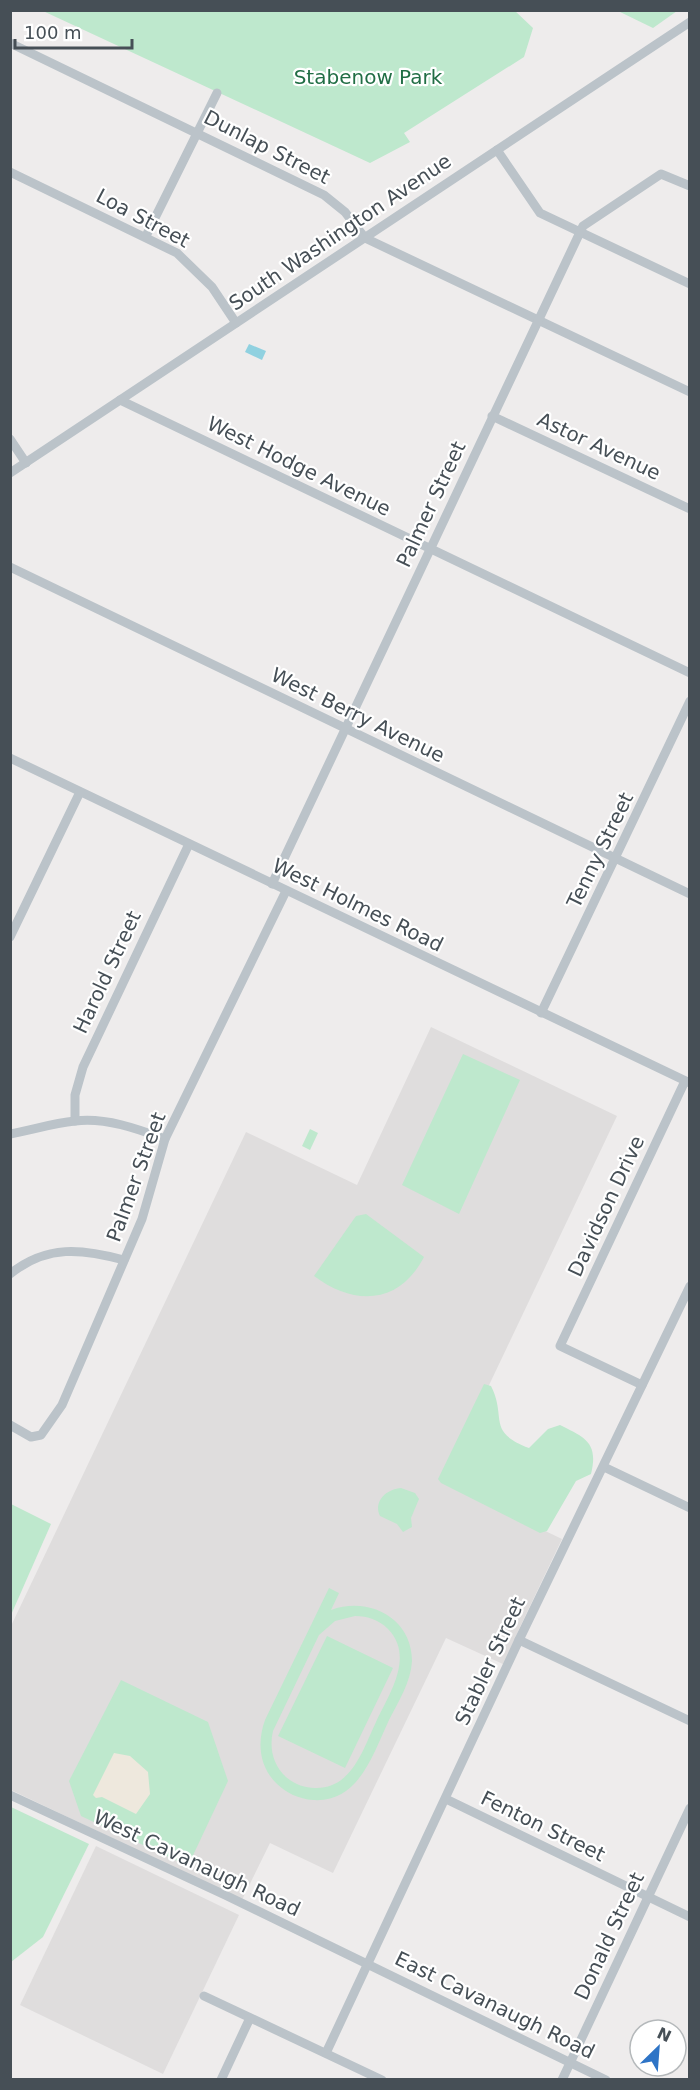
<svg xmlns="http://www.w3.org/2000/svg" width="700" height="2090" viewBox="0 0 700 2090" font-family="'DejaVu Sans',sans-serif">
  <rect width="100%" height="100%" fill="#eeecec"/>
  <g fill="#dfdddd">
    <path d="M431 1027 617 1116 443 1482 562 1539 519 1629 505 1665 446 1638 333 1873 270 1843 242 1900 11 1790V1626L246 1132 357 1185Z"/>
    <path d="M96 1846 239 1915 163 2074 20 2005Z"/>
  </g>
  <g fill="#bee8cd" fill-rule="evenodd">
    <path d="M514 10 533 28 524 57 404 133 410 142 370 163 43 11Z"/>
    <path d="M618 11H677L653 28Z"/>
    <path d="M463 1054 520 1080 459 1214 402 1185Z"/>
    <path d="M310 1129 318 1133 310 1150 302 1146Z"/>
    <path d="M366 1214 424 1257C399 1305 354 1306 314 1276L356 1216Z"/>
    <path d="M484 1384 491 1386C507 1417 486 1432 529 1448L548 1429 560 1425C584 1437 599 1442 591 1474L576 1481 547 1531 540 1533 441 1483 438 1479Z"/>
    <path d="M401 1488 415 1493 419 1499 411 1518 412 1527 403 1532 397 1524 380 1516C373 1502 386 1489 401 1488Z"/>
    <path d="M11 1504 51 1524 11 1615Z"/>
    <path d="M329 1588 339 1593 331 1610C369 1596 412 1618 412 1661 411 1682 398 1702 389 1720 373 1754 359 1803 313 1800 299 1799 286 1793 276 1783 259 1766 257 1742 265 1720ZM355 1616C368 1616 379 1620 388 1629 415 1657 389 1694 376 1722 363 1749 352 1789 315 1788 305 1788 294 1784 286 1777 273 1765 269 1748 273 1731L319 1635 335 1621Z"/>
    <path d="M327 1636 393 1668 345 1768 278 1736Z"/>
    <path d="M121 1680 208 1722 228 1781 188 1866 81 1816 69 1781Z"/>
    <path d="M11 1807 89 1844 43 1937 11 1962Z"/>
  </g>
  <path fill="#eee8dd" d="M114 1753 130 1756 148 1772 150 1794 136 1814 102 1797 96 1798 93 1795Z"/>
  <path fill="#90d1e0" d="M249 344 266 351 262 360 245 352Z"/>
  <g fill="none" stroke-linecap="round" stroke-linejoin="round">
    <g stroke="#bbc3c9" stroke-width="9">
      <path d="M10 43 324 195 345 212 365 238 690 392"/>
      <path d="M497 150 540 213 690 284"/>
      <path d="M10 172 177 253 212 287 236 323"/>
      <path d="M146 236 217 93"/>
      <path d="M120 400 690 673"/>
      <path d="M492 416 690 509"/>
      <path d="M10 439 26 463"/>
      <path d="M10 473 690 22"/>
      <path d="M10 567 690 894"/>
      <path d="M10 758 690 1083"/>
      <path d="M272 884 583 226 661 174 690 186"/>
      <path d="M10 937 80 792"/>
      <path d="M541 1013 690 701"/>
      <path d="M75 1121V1095L83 1067 189 844"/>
      <path d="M10 1134C32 1130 53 1123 75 1121 105 1117 138 1129 165 1139"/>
      <path d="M10 1274C47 1244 83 1249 124 1260"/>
      <path d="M642 1385 560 1346 685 1081"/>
      <path d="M10 1425 31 1437 41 1435 62 1405 142 1219 165 1139 286 891"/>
      <path d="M604 1467 690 1508"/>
      <path d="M519 1640 690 1721"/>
      <path d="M10 1795 225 1895 606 2080"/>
      <path d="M446 1799 690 1917"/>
      <path d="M204 1996 382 2080"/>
      <path d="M326 2053 519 1640 690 1286"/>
      <path d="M221 2080 250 2018"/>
      <path d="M562 2080 690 1808"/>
    </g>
  </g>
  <g text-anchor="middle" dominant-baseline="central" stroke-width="4.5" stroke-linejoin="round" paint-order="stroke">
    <g font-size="20" fill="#216e45" stroke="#fff">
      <text x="368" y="77">Stabenow Park</text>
    </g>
    <g font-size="20" fill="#464f56" stroke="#fff">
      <text transform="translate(267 147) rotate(27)">Dunlap Street</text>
      <text transform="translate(143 218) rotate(28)">Loa Street</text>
      <text transform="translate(340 232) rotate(-34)">South Washington Avenue</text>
      <text transform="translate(599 446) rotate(25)">Astor Avenue</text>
      <text transform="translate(299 466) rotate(26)">West Hodge Avenue</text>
      <text transform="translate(431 504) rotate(-65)">Palmer Street</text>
      <text transform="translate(358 715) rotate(26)">West Berry Avenue</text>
      <text transform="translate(600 850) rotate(-64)">Tenny Street</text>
      <text transform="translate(358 905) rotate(26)">West Holmes Road</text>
      <text transform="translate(107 972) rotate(-65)">Harold Street</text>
      <text transform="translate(136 1177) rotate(-70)">Palmer Street</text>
      <text transform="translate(606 1206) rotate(-65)">Davidson Drive</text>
      <text transform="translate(490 1661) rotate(-65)">Stabler Street</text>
      <text transform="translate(543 1826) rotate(26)">Fenton Street</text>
      <text transform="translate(197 1863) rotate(25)">West Cavanaugh Road</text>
      <text transform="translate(609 1936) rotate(-65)">Donald Street</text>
      <text transform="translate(495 2005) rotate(26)">East Cavanaugh Road</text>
    </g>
  </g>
  <rect width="700" height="2090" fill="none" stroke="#464f56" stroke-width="24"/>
  <g transform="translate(658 2048) rotate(25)"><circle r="28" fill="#ffffff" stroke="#b5b9bb" stroke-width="1.5"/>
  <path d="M0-4.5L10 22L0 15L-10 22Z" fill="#2e74c6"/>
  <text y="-9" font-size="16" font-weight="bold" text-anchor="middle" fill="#464f56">N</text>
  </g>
  <path d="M15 39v9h117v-9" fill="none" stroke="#464f56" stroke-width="3"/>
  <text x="24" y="39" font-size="18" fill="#464f56" stroke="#ffffff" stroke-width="4.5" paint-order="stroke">100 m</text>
</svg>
